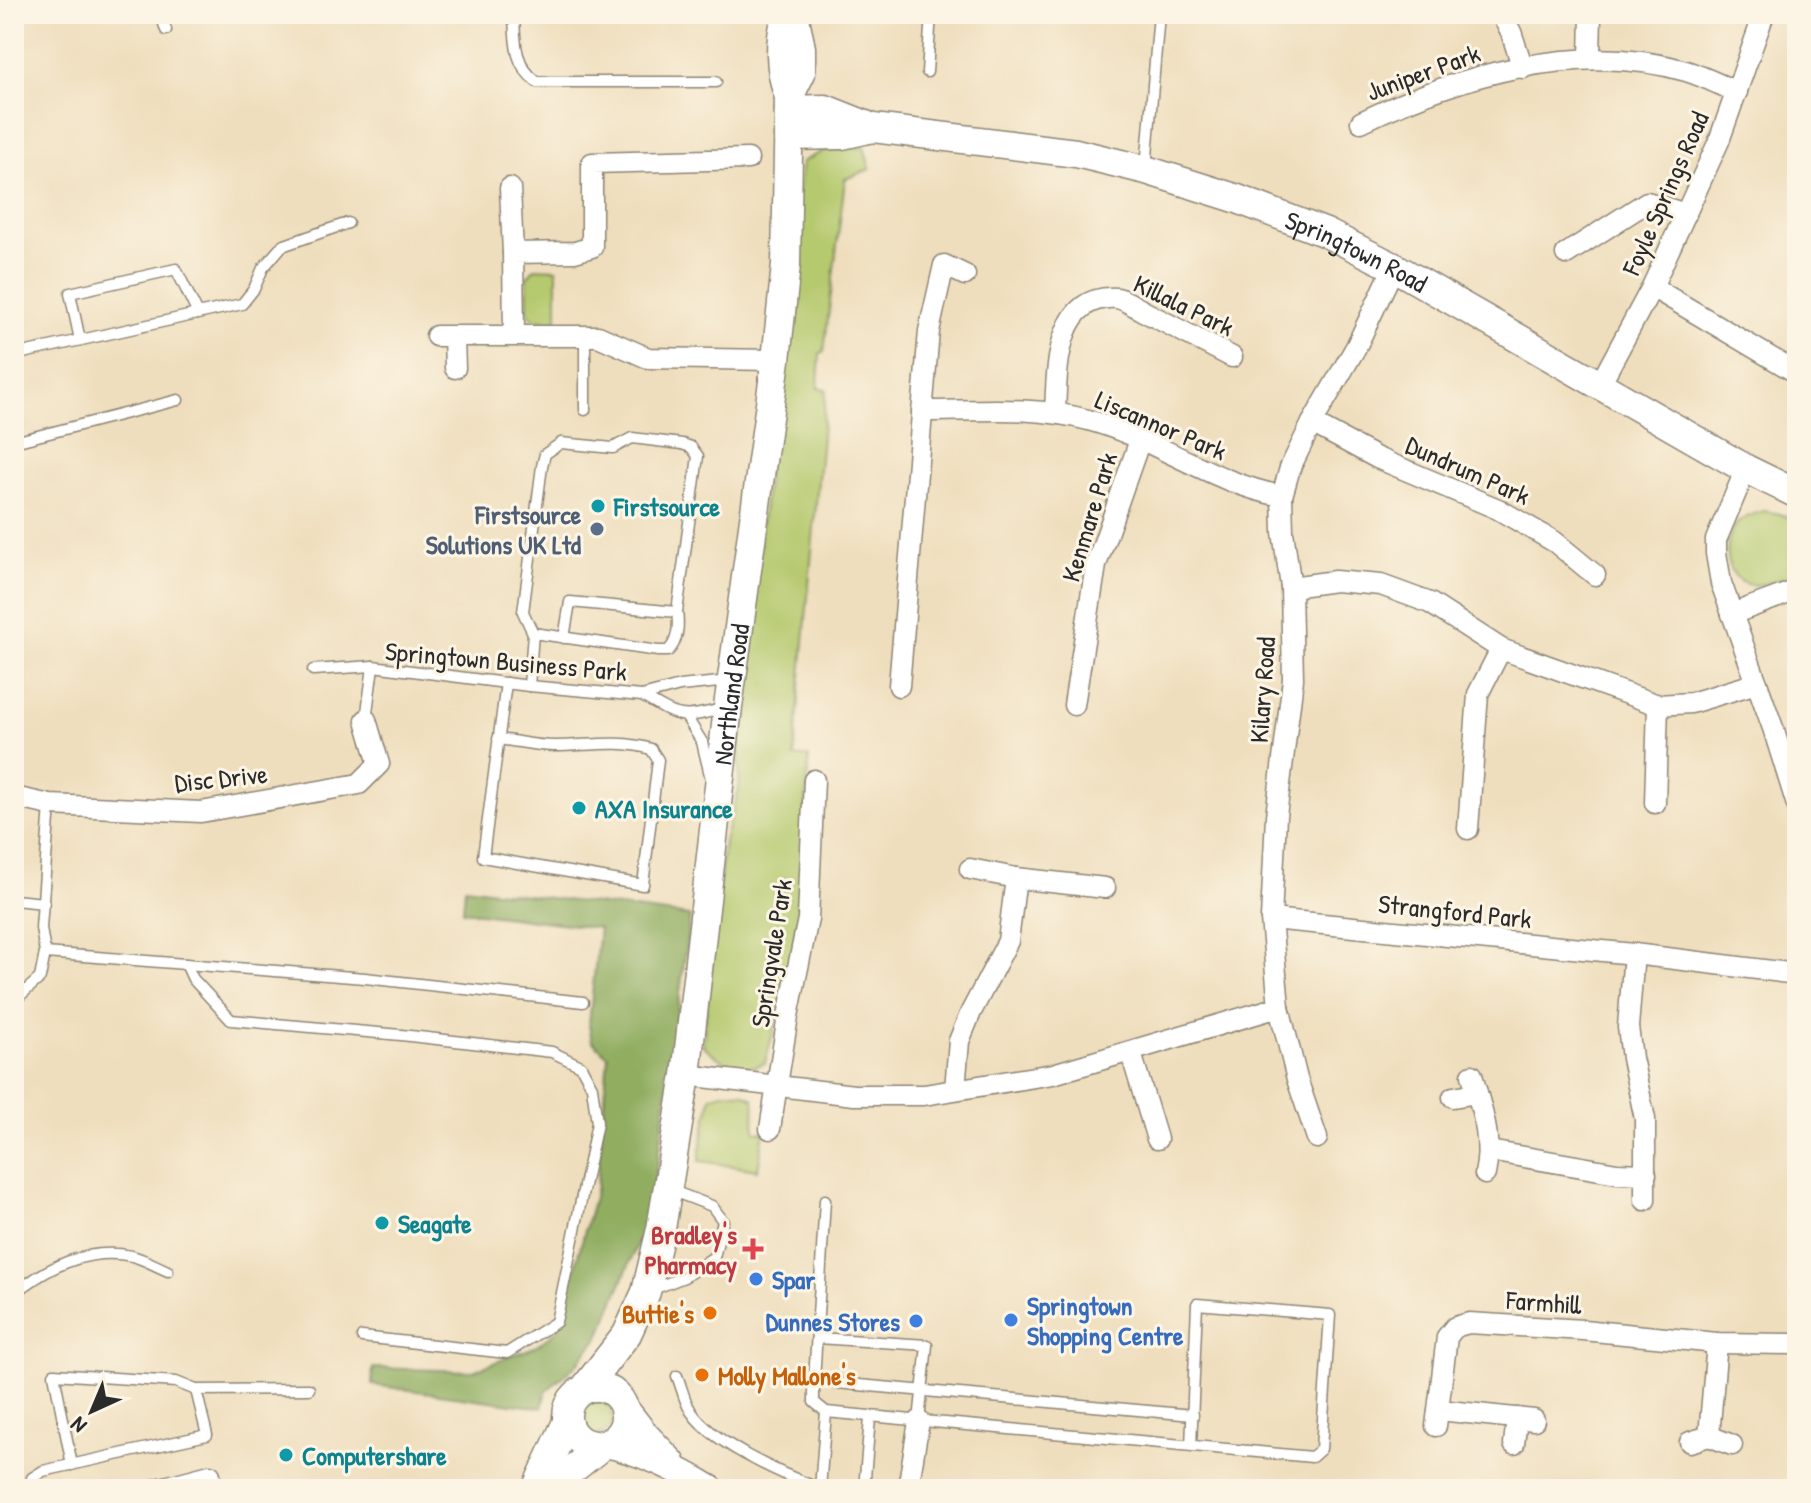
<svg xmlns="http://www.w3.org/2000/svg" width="1811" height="1503" viewBox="0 0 1811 1503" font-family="'Patrick Hand',sans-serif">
  <rect width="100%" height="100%" fill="#fcf5e5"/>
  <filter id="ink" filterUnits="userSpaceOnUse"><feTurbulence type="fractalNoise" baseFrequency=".0125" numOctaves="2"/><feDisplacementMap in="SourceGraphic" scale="16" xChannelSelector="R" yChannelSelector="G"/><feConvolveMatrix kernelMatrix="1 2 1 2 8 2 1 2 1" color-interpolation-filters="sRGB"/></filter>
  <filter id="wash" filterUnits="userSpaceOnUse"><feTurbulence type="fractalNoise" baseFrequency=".006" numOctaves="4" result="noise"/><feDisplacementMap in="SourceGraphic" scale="32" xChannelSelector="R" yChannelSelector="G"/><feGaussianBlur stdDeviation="1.8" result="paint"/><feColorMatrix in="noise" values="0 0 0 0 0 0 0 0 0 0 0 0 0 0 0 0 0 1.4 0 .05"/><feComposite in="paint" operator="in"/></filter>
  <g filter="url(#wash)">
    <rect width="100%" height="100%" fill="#efdebd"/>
    <g fill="#b5c96e" stroke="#707a4c" stroke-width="2">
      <path d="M864 147 870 169 845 179 824 352 820 353 818 388 826 389 794 757H809L798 920 784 992 765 1063C740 1073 721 1063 703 1045L724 841 739 789 740 720 802 162 823 151Z"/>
      <path d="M535 268 557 269V320H535L528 313 527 277Z"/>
      <path d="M1764 511 1780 514 1797 521V576C1783 577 1768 586 1754 585 1725 584 1721 543 1736 525 1743 517 1754 514 1764 511Z"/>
      <path d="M725 1092 743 1093 754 1099C756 1111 752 1122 756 1132H764L758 1170 700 1161V1151L711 1097Z"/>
      <circle cx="596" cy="1418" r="17"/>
    </g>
    <path fill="#90ad61" stroke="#5e6c46" stroke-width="2" d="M465 887 690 916 657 1169 647 1221 599 1337 576 1365 546 1391 542 1408 372 1385 373 1368 473 1371 537 1346 558 1329 597 1186 608 1056 592 1041 589 1025 599 928 463 911Z"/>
  </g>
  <g filter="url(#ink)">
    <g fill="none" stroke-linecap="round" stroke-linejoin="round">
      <g stroke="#8d8474" stroke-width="13">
        <g id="service">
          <path d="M161 14 166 30"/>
          <path d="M514 14C515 42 514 65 537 82H716"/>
          <path d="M927 72 931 14"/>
          <path d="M1146 168 1159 14"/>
          <path d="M80 340 70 293 176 269 198 314"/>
          <path d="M14 355 242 304 254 289 263 268 282 246 348 223"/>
          <path d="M585 410V336"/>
          <path d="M14 442 178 400"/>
          <path d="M533 633 523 612 542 466 545 454 561 443 613 448 632 438 682 444 691 447 698 456 677 612"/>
          <path d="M313 670 373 666"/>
          <path d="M529 686 533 633 658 651H668C678 642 679 625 677 612L570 602 564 638"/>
          <path d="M642 696C682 720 681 719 726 708"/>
          <path d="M687 718 702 742 710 775"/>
          <path d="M366 720 373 666 529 686 642 696 680 686 729 681"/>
          <path d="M498 739C517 741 536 746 555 746 588 746 619 739 651 749L658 760 643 885 483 857 506 683"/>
          <path d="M14 900 44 903"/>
          <path d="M45 953 365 978 583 1002"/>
          <path d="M186 964 193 979 231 1020 401 1035 552 1052 581 1066 592 1087 597 1123 556 1322 507 1353 362 1337"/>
          <path d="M14 1001 40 978 45 953 41 928 50 805"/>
          <path d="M825 1200 814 1381V1402L826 1412"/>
          <path d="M648 1291 684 1277 714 1257 723 1221 712 1206 670 1190"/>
          <path d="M14 1294C47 1267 88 1247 132 1256 144 1259 156 1266 168 1271"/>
          <path d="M817 1338 927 1345 919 1421"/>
          <path d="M677 1376C681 1385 683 1396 688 1406 705 1441 784 1475 820 1489"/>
          <path d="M814 1381 1193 1415"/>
          <path d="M72 1465 54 1374 176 1382 196 1390"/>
          <path d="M30 1489 32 1478 43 1471 207 1435 196 1390 309 1389"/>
          <path d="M820 1489 826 1412 1312 1457 1321 1449 1330 1315 1197 1304 1191 1446"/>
          <path d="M864 1489 870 1418"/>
        </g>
      </g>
      <g stroke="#8d8474" stroke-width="23">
        <g id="minor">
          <path d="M1501 14 1511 32 1523 68"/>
          <path d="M1590 58 1591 14"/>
          <path d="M1361 122C1458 75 1579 40 1686 71 1703 76 1720 85 1737 92"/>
          <path d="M510 188 513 253"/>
          <path d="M1566 254 1647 202 1686 214"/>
          <path d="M1652 287 1797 373"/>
          <path d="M514 335 513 253 575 252 592 247V163L748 159"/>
          <path d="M436 336H598L648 358 776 360"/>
          <path d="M454 337 455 368"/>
          <path d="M1599 386 1652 287 1719 141 1764 14"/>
          <path d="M922 411C976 411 1035 405 1088 420 1156 438 1211 483 1282 496"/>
          <path d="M1055 413C1057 371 1055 294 1117 298 1125 299 1137 308 1145 312 1174 327 1203 342 1232 357"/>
          <path d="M1312 423 1377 458 1498 509 1555 542 1595 575"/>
          <path d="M1746 469 1716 540V553L1721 583 1773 728 1797 805"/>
          <path d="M1291 587 1335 581 1381 585 1430 603 1501 649 1658 705 1691 703 1757 683"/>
          <path d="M1732 614 1797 590"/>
          <path d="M899 686 929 331 944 265 965 275"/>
          <path d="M1074 705 1096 565 1140 440"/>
          <path d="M14 797 50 805 201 812 359 784 379 764 366 720"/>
          <path d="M1655 803 1658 705"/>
          <path d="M1468 829 1478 694 1501 649"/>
          <path d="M1016 878 1105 888"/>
          <path d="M1271 919 1634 954 1797 974"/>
          <path d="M1634 954 1628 1027 1632 1058 1645 1119V1200"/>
          <path d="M1131 1053 1157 1139"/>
          <path d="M686 1075 854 1095H924L1053 1074 1279 1007"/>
          <path d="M1472 1075C1481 1108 1493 1139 1485 1174"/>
          <path d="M955 1089 959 1041 971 1012 1008 941 1016 878 970 869"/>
          <path d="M1453 1097 1477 1093"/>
          <path d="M770 1129 788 1016 808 919 814 780"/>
          <path d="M1317 1138 1297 1079 1279 1007 1271 919 1276 816 1293 679 1291 587 1283 532 1282 496 1290 468 1312 423 1356 347 1394 267"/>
          <path d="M1489 1151 1617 1173 1646 1174"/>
          <path d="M1439 1410 1534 1420"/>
          <path d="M1436 1426 1447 1337 1455 1327 1469 1323 1583 1330 1717 1343 1797 1344"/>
          <path d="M1709 1436 1717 1343"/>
          <path d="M1690 1442 1709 1436 1732 1445"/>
          <path d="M1514 1444 1517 1418"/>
          <path d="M157 1489 210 1475"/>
          <path d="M908 1489 919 1421"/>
        </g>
      </g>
      <g stroke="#8d8474" stroke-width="29">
        <g id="tertiary">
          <path d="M624 1407 645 1434 672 1462"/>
          <path d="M606 1444C643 1452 678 1469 711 1489"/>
        </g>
      </g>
      <g stroke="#8d8474" stroke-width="31">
        <g id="secondary">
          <path d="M787 14C778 43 779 69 789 97"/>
          <path id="s1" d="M789 110 825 109 873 128 1076 153 1146 170 1235 198 1326 233 1394 267 1746 469 1797 494"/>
          <path d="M788 136 842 135 873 128"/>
          <circle cx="596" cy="1416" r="29"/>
          <path id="s2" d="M584 1389 627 1334 646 1292 661 1229 686 1075 728 707 776 360 786 265 789 97 801 73V48L794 14"/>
          <path d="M536 1489 567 1422"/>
          <path d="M548 1489 603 1445"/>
        </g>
      </g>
      <use href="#service" stroke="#fff" stroke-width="10"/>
      <use href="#minor" stroke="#fff" stroke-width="20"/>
      <use href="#tertiary" stroke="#fff" stroke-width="26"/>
      <use href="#secondary" stroke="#fff" stroke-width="28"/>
    </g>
  </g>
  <g fill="#0f9aa8" stroke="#fcf5e5" stroke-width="3">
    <circle cx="598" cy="506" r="8"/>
    <circle cx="579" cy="808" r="8"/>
    <circle cx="382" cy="1223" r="8"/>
    <circle cx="286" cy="1455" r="8"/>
  </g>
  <circle fill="#5c6f8a" stroke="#fcf5e5" stroke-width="3" cx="597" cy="529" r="8"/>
  <path fill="#e0444e" stroke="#fcf5e5" stroke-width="3" d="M749 1237h8v8h8v8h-8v8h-8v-8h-8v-8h8z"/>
  <g fill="#3f7fe0" stroke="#fcf5e5" stroke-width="3">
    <circle cx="756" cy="1279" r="8"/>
    <circle cx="1011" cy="1320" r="8"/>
    <circle cx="916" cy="1321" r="8"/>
  </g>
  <g fill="#e8710a" stroke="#fcf5e5" stroke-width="3">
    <circle cx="710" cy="1313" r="8"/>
    <circle cx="702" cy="1375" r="8"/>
  </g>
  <g text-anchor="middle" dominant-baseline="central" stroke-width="6" stroke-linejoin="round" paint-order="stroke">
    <g font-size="26" fill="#2b2b2b" stroke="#fcf5e5">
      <text transform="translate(1423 72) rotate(-20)">Juniper Park</text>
      <text transform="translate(1665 193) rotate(-66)">Foyle Springs Road</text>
      <text stroke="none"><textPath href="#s1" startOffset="590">Springtown Road</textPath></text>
      <text transform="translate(1184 305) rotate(26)">Killala Park</text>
      <text transform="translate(1161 425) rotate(23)">Liscannor Park</text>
      <text transform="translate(1468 470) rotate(24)">Dundrum Park</text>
      <text transform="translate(1089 517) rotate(-73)">Kenmare Park</text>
      <text transform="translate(506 661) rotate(5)">Springtown Business Park</text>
      <text transform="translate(1262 690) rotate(-86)">Kilary Road</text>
      <text stroke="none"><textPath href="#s2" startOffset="720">Northland Road</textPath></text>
      <text transform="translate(221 778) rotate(-6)">Disc Drive</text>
      <text transform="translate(1455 911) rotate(6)">Strangford Park</text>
      <text transform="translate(771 953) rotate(-81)">Springvale Park</text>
      <text transform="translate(1544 1302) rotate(4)">Farmhill</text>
    </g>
    <g font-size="26" font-weight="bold" fill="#0d838f" stroke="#fcf5e5" text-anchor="start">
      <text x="614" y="506">Firstsource</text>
      <text x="595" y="808">AXA Insurance</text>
      <text x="398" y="1223">Seagate</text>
      <text x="302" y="1455">Computershare</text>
    </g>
    <g font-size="26" font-weight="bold" fill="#4e5e75" stroke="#fcf5e5" text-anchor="end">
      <text x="581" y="514">Firstsource<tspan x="581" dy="30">Solutions UK Ltd</tspan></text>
    </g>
    <g font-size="26" font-weight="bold" fill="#be3a42" stroke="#fcf5e5" text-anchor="end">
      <text x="737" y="1234">Bradley's<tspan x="737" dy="30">Pharmacy</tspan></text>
    </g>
    <g font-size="26" font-weight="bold" fill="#366cbe" stroke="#fcf5e5" text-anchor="start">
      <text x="772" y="1279">Spar</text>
      <text x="1027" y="1305">Springtown<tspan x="1027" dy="30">Shopping Centre</tspan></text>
      <text x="900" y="1321" text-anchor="end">Dunnes Stores</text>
    </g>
    <g font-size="26" font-weight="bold" fill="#c56008" stroke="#fcf5e5" text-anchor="end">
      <text x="694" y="1313">Buttie's</text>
      <text x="718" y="1375" text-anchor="start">Molly Mallone's</text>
    </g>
  </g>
  <rect width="1811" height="1503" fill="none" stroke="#fcf5e5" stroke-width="48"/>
  <g transform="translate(92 1411) rotate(224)" stroke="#fcf5e5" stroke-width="6" paint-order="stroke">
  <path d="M0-6L14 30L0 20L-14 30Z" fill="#2b2b2b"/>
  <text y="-12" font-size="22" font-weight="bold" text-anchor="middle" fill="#2b2b2b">N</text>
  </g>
</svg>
